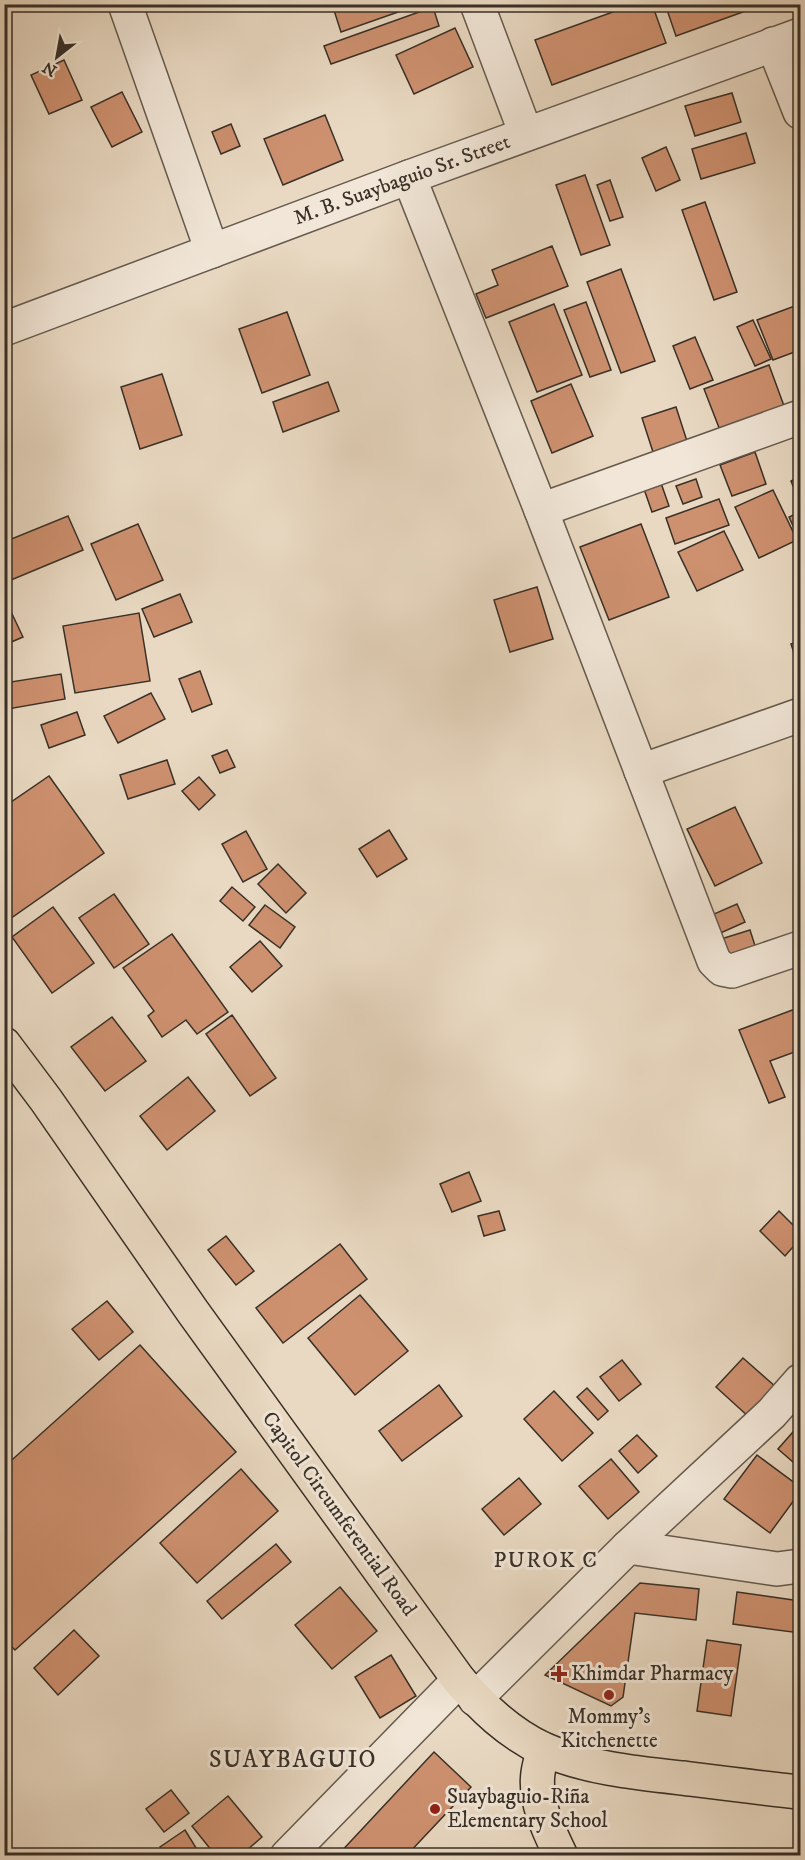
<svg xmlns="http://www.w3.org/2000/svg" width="805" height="1860" viewBox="0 0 805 1860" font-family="'IM FELL DW Pica',serif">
  <rect width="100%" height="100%" fill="#e9d9c2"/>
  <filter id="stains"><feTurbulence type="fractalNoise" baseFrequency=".00333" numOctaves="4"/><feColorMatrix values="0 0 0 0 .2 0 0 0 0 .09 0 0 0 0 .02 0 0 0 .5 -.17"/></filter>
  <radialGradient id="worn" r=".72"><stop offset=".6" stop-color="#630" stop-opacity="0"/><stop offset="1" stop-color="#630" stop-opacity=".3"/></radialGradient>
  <g fill="#ce9170" stroke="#393027" stroke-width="1.5">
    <path d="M332 4H421L341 32Z"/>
    <path d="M635 4H652L666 43 552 85 535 40Z"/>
    <path d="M665 4H765L676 36Z"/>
    <path d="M433 7 439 26 331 64 324 46Z"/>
    <path d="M455 28 473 67 414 94 396 55Z"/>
    <path d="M64 60 82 100 49 114 31 75Z"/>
    <path d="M122 92 142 132 112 147 91 107Z"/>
    <path d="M732 93 741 122 695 136 685 106Z"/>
    <path d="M325 115 343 160 283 185 264 139Z"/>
    <path d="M231 124 240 146 221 154 212 132Z"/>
    <path d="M746 133 755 163 701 179 692 149Z"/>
    <path d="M666 147 680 180 656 191 642 158Z"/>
    <path d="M585 175 610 245 581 255 556 185Z"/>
    <path d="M610 180 623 217 610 221 597 185Z"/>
    <path d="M705 202 737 292 714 300 682 210Z"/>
    <path d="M552 246 568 286 486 318 476 294 498 285 492 270Z"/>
    <path d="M621 269 655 361 621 373 587 282Z"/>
    <path d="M586 302 611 370 590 377 564 310Z"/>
    <path d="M554 304 582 375 537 392 509 322Z"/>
    <path d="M800 304V350L773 360 757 320Z"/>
    <path d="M287 312 310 375 262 393 239 329Z"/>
    <path d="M753 320 771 359 755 366 737 327Z"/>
    <path d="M695 337 713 380 690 389 673 346Z"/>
    <path d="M769 365 787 414 723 438 704 389Z"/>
    <path d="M162 374 182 435 140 449 121 387Z"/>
    <path d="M328 382 339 411 283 432 273 402Z"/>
    <path d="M571 384 593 436 552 453 531 401Z"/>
    <path d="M676 407 687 441 653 452 642 418Z"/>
    <path d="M755 452 766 484 732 496 720 465Z"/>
    <path d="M800 476V503L791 481Z"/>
    <path d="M696 479 702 497 683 504 676 486Z"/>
    <path d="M661 483 669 506 652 512 644 489Z"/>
    <path d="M773 490 797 540 759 558 735 507Z"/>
    <path d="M719 499 729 525 675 544 666 518Z"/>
    <path d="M800 512V541L789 517Z"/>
    <path d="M68 516 83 550 11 580 4 565V542Z"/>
    <path d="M138 524 163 580 116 600 91 544Z"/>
    <path d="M641 524 669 597 609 620 580 547Z"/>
    <path d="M724 531 743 570 697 591 678 552Z"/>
    <path d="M537 587 553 639 510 652 494 600Z"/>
    <path d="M180 594 192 622 154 637 142 609Z"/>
    <path d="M4 597 23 637 4 645Z"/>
    <path d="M139 613 150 681 75 693 63 626Z"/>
    <path d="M800 641V671L791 644Z"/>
    <path d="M200 671 212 704 192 712 179 679Z"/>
    <path d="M61 674 65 699 8 709 4 683Z"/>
    <path d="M151 693 165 719 118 743 104 716Z"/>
    <path d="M77 712 85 735 49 748 41 725Z"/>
    <path d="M227 750 235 767 220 773 212 756Z"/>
    <path d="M167 760 175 784 128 799 120 775Z"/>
    <path d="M49 776 104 853 4 923V807Z"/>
    <path d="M199 777 215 795 199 810 182 791Z"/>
    <path d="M735 807 762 863 715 886 687 829Z"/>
    <path d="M389 830 407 859 377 877 359 849Z"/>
    <path d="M246 831 267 869 243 882 222 844Z"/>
    <path d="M278 864 306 893 286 913 258 884Z"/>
    <path d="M232 887 255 907 243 921 220 901Z"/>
    <path d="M114 894 149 944 114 968 79 918Z"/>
    <path d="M737 904 745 922 716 935 707 917Z"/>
    <path d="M265 905 295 927 280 948 249 925Z"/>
    <path d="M53 907 94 963 52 993 12 937Z"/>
    <path d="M750 930 758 955 729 964 721 939Z"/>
    <path d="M172 934 228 1012 197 1034 186 1020 162 1037 148 1016 154 1011 123 968Z"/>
    <path d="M260 941 282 966 252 992 230 967Z"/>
    <path d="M795 1009 800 1023V1050L770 1061 785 1097 769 1103 739 1030Z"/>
    <path d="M232 1015 276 1078 250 1096 206 1034Z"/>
    <path d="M112 1017 146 1061 105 1091 71 1047Z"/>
    <path d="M188 1077 215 1111 167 1150 140 1116Z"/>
    <path d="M469 1172 481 1201 452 1212 440 1184Z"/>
    <path d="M499 1211 505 1230 484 1236 478 1216Z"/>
    <path d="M779 1211 800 1232V1239L785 1256 760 1231Z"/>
    <path d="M226 1236 254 1271 236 1285 208 1250Z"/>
    <path d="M340 1244 367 1279 283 1343 256 1308Z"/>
    <path d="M360 1295 408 1351 355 1395 308 1338Z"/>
    <path d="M107 1301 133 1332 99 1360 72 1329Z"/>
    <path d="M140 1345 236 1452 15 1650 4 1639V1467Z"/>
    <path d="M743 1358 777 1388 750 1418 716 1387Z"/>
    <path d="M622 1360 641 1384 619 1401 600 1377Z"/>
    <path d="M439 1385 462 1416 402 1461 379 1431Z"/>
    <path d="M587 1388 608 1411 598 1420 577 1397Z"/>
    <path d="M554 1391 593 1433 562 1461 524 1419Z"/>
    <path d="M800 1424V1468L778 1449Z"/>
    <path d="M637 1435 657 1456 638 1473 619 1451Z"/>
    <path d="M757 1455 800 1487V1492L770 1533 724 1499Z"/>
    <path d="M611 1459 639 1492 608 1519 579 1486Z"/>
    <path d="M241 1469 278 1511 197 1583 160 1543Z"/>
    <path d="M519 1478 541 1504 504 1535 482 1509Z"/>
    <path d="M276 1544 291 1562 222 1619 207 1601Z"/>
    <path d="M640 1583 699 1589 696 1620 635 1613 623 1697 611 1706 545 1675Z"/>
    <path d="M340 1587 377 1631 332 1669 295 1625Z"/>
    <path d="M737 1592 800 1601V1633L733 1624Z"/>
    <path d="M74 1630 99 1656 58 1695 34 1668Z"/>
    <path d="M707 1640 741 1645 731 1716 697 1711Z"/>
    <path d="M391 1655 416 1696 380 1718 355 1677Z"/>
    <path d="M434 1752 471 1787 406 1856H337Z"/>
    <path d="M171 1790 189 1813 164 1832 146 1809Z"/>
    <path d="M228 1796 262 1837 240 1856H216L192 1826Z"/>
    <path d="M185 1830 201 1856H165L160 1847Z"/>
  </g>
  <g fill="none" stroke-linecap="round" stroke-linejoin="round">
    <g stroke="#655a4e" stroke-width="36">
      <g id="minor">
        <path d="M125 4 212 251"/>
        <path d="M477 4 526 134"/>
        <path d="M773 44 800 112"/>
        <path d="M409 177 541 510 714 961 722 969 732 971 800 948"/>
        <path d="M4 329 409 177 800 35"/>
        <path d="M541 510 800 417"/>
        <path d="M641 771 800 715"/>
        <path d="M628 1547 777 1569 800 1566"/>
        <path d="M475 1699 628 1547 772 1413 800 1381"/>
        <path d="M287 1856 459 1680"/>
      </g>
    </g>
    <g stroke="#393027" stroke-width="36">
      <g id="major">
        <path d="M4 1044 46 1100 193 1312 459 1680C483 1708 509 1733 543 1749 586 1768 636 1773 682 1778 722 1783 761 1788 800 1792"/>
        <path d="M543 1749C542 1757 539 1765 538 1773 534 1801 549 1831 561 1856"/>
      </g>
    </g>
    <use href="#minor" stroke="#f1e6d7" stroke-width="33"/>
    <use href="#major" stroke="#e9d9c2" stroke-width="33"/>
  </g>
  <g fill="#8f2418" stroke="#f1e6d7" stroke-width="2">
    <path d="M556 1665h6v6h6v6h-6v6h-6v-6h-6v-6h6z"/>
    <circle cx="609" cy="1695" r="6"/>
    <circle cx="435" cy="1809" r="6"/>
  </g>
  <g text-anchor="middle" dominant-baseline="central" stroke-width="6" stroke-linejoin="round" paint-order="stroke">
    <g font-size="21" fill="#393027" stroke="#f1e6d7">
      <text transform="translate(402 180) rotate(-20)">M. B. Suaybaguio Sr. Street</text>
      <text transform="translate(339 1514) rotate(54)">Capitol Circumferential Road</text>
    </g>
    <g font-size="21" fill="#393027" stroke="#f1e6d7" text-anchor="start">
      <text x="571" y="1674">Khimdar Pharmacy</text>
      <text x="609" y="1717" text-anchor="middle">Mommy's<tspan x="609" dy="24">Kitchenette</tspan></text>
      <text x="447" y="1797">Suaybaguio-Riña<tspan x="447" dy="24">Elementary School</tspan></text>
    </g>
    <g font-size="22" letter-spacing="1.5" fill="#393027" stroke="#f1e6d7">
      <text x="546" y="1560">PUROK C</text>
    </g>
    <g font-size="24" letter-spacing="1.5" fill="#393027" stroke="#f1e6d7">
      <text x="293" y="1760">SUAYBAGUIO</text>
    </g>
  </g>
  <rect width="805" height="1860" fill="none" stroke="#e9d9c2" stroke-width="24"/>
  <rect x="6" y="6" width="793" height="1848" fill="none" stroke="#393027" stroke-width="3"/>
  <rect x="12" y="12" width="781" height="1836" fill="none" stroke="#393027" stroke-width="1.5"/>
  <g transform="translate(57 57) rotate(211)" stroke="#f1e6d7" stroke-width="4.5" paint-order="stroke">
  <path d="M0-4.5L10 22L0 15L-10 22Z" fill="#393027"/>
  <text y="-9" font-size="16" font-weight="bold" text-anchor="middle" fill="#393027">N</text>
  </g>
  <rect width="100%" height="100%" filter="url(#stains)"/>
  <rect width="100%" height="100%" fill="url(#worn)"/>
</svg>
